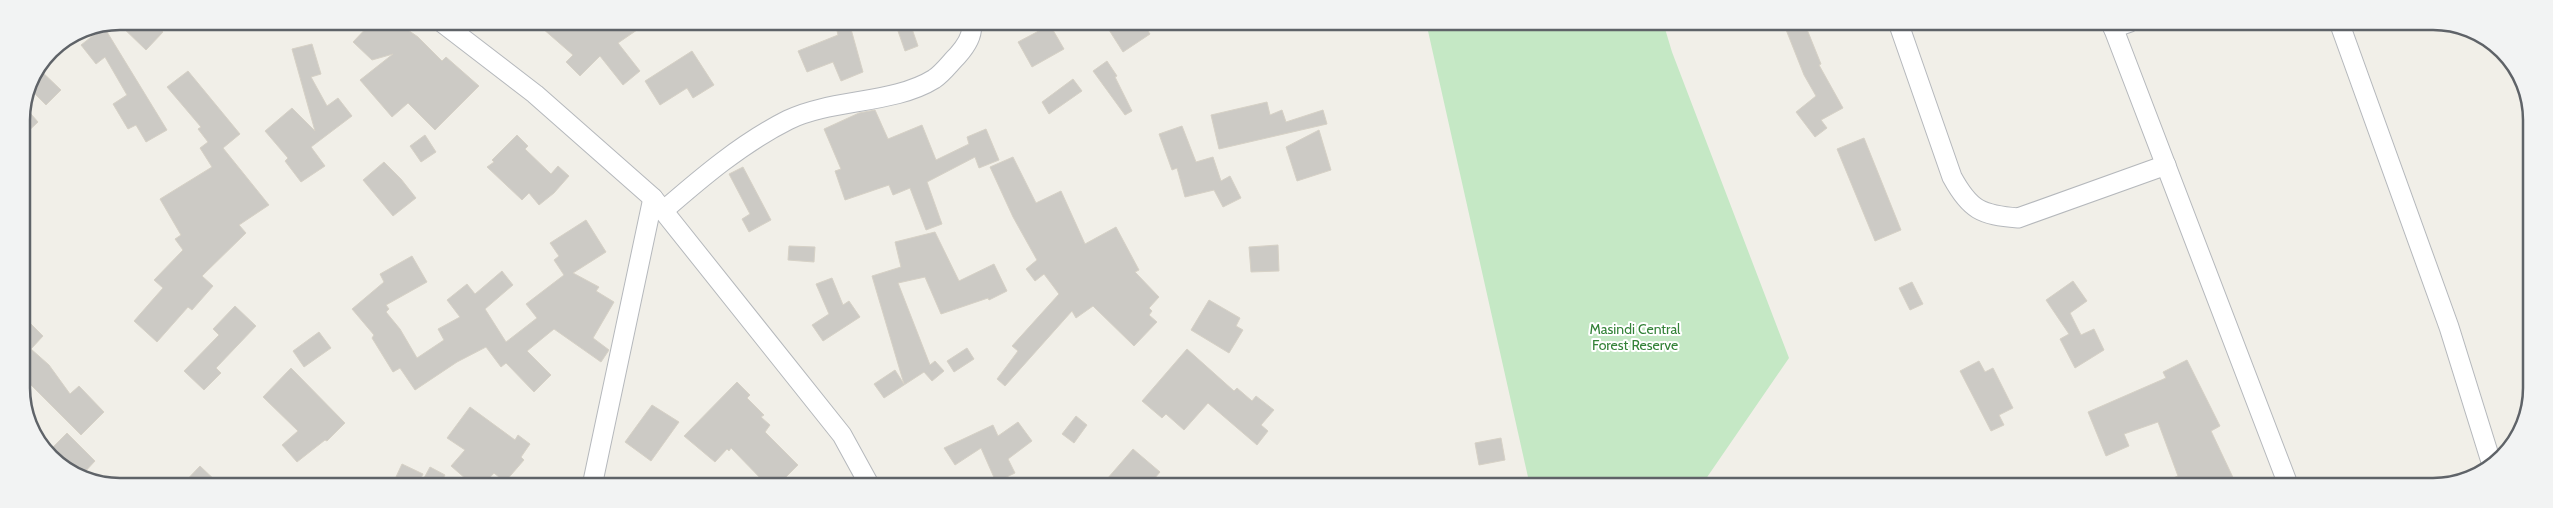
<svg xmlns="http://www.w3.org/2000/svg" width="2553" height="508" viewBox="0 0 2553 508" font-family="Cabin,sans-serif">
  <rect width="100%" height="100%" fill="#f1efe8"/>
  <path fill="#c5e8c5" d="M1426 22H1663L1672 52 1789 358 1701 486H1530Z"/>
  <g fill="#cccac5" stroke="#d6d1c6">
    <path d="M152 21 163 32 146 50 117 22Z"/>
    <path d="M373 21H395L418 37 442 61 446 57 479 86 435 130 408 103 392 117 360 80 393 54 372 60 353 42Z"/>
    <path d="M534 21H650L618 43 640 71 623 85 600 56 580 76 566 62 573 55Z"/>
    <path d="M835 22H849L863 72 841 81 833 62 807 72 798 51 838 35Z"/>
    <path d="M1104 22H1142L1150 34 1123 52Z"/>
    <path d="M1783 22H1804L1821 64 1819 65 1843 108 1821 120 1827 128 1815 137 1796 112 1816 96 1804 75Z"/>
    <path d="M1050 25 1064 49 1032 67 1018 42Z"/>
    <path d="M911 26 918 46 905 51 898 31Z"/>
    <path d="M104 27 167 130 146 142 136 125 128 129 113 104 127 95 105 57 96 64 81 45Z"/>
    <path d="M312 44 321 74 311 77 327 106 338 98 352 116 311 147 325 166 301 182 285 161 288 158 265 131 292 108 315 131 292 49Z"/>
    <path d="M692 51 714 85 693 98 687 88 660 105 645 81Z"/>
    <path d="M1107 61 1117 76 1115 77 1132 111 1125 115 1093 71Z"/>
    <path d="M38 68 61 90 46 105 28 87Z"/>
    <path d="M188 71 240 134 223 148 269 205 239 225 246 233 202 276 213 286 192 310 188 307 157 342 134 321 163 288 154 280 183 250 175 239 181 235 160 199 212 167 200 148 208 142 198 129 201 127 167 87Z"/>
    <path d="M1073 79 1082 91 1049 114 1042 102Z"/>
    <path d="M1267 102 1270 115 1282 110 1286 122 1323 110 1327 124 1219 149 1211 115Z"/>
    <path d="M24 106 38 122 21 138V119Z"/>
    <path d="M875 110 888 139 922 125 936 160 969 144 967 137 986 129 999 160 979 168 975 157 927 182 942 224 926 230 910 188 893 195 889 185 845 200 835 171 841 169 824 129 859 113Z"/>
    <path d="M1182 126 1196 162 1213 157 1221 181 1230 176 1241 198 1223 207 1214 190 1185 197 1177 168 1172 170 1159 134Z"/>
    <path d="M1319 130 1331 170 1297 181 1286 147Z"/>
    <path d="M425 135 436 152 421 162 410 146Z"/>
    <path d="M517 135 528 146 525 149 551 174 558 166 569 176 554 193 539 205 529 193 522 200 487 167 494 162 492 160Z"/>
    <path d="M1864 138 1901 230 1875 241 1837 149Z"/>
    <path d="M1013 157 1036 203 1061 191 1085 244 1116 227 1139 270 1135 272 1159 297 1149 308 1152 311 1149 315 1157 322 1134 346 1093 306 1076 318 1072 311 1005 386 997 379 1018 351 1012 346 1059 294 1044 274 1035 281 1026 269 1037 260 1013 217 990 167Z"/>
    <path d="M384 162 401 179 416 198 393 216 363 180Z"/>
    <path d="M743 167 771 220 749 232 742 219 750 214 729 174Z"/>
    <path d="M586 220 606 252 573 273 599 287 596 291 614 302 593 338 609 350 601 362 554 329 527 351 551 375 534 392 506 363 501 367 486 347 457 362 415 390 400 368 393 372 372 338 374 335 352 309 384 282 380 274 412 256 427 282 386 305 389 309 386 312 400 329 417 358 444 340 438 329 460 317 447 300 467 284 475 294 502 271 513 285 485 309 506 342 537 318 526 304 564 275 554 260 559 256 550 243Z"/>
    <path d="M935 232 959 281 994 264 1007 291 989 300 988 298 941 314 925 277 898 283 930 365 935 361 944 371 932 381 924 372 884 398 874 384 895 370 904 384 872 276 901 267 895 242Z"/>
    <path d="M1278 245 1279 271 1251 272 1249 247Z"/>
    <path d="M789 246 815 247 814 262 788 260Z"/>
    <path d="M832 278 843 305 849 301 860 317 823 341 812 325 829 314 816 284Z"/>
    <path d="M2073 281 2087 301 2070 313 2081 335 2094 329 2104 350 2075 368 2060 339 2069 334 2046 300Z"/>
    <path d="M1912 282 1923 304 1910 310 1899 288Z"/>
    <path d="M1209 300 1240 318 1236 326 1243 330 1229 353 1191 330Z"/>
    <path d="M235 306 256 326 216 368 221 373 204 390 184 371 219 335 213 329Z"/>
    <path d="M23 316 43 336 31 349 49 365 70 394 79 386 104 412 81 435 23 377Z"/>
    <path d="M319 332 331 348 304 367 293 351Z"/>
    <path d="M967 348 974 359 954 372 947 361Z"/>
    <path d="M1187 349 1234 391 1237 388 1252 401 1256 396 1274 410 1261 425 1268 431 1257 445 1208 403 1184 430 1166 414 1162 418 1142 401Z"/>
    <path d="M2187 360 2220 426 2211 431 2237 486H2154L2178 476 2158 422 2124 434 2129 446 2106 456 2088 412 2166 378 2163 372Z"/>
    <path d="M1979 361 1985 372 1993 368 2013 408 1999 415 2004 425 1991 431 1960 371Z"/>
    <path d="M291 368 345 423 327 441 325 440 297 462 282 445 298 431 263 397Z"/>
    <path d="M737 382 750 395 747 398 764 415 761 417 770 425 765 432 798 465 777 486H768L731 448 729 451 727 449 715 462 684 436Z"/>
    <path d="M652 405 679 422 651 461 625 442Z"/>
    <path d="M470 407 515 440 518 435 530 444 521 457 524 460 505 482 494 473 482 486H474L451 466 465 450 447 438Z"/>
    <path d="M1076 416 1087 425 1074 443 1062 434Z"/>
    <path d="M1018 422 1032 441 1008 459 1015 473 996 482 981 448 955 465 944 448 993 425 998 436Z"/>
    <path d="M67 433 95 461 82 475 57 463 48 452Z"/>
    <path d="M1501 438 1505 460 1479 465 1475 443Z"/>
    <path d="M1133 449 1160 472 1148 486H1101Z"/>
    <path d="M402 464 423 474 417 486 396 477Z"/>
    <path d="M200 466 221 486H181Z"/>
    <path d="M430 467 445 475 439 486H433L423 480Z"/>
  </g>
  <g fill="none" stroke-linecap="round" stroke-linejoin="round">
    <g stroke="#b5b8bc" stroke-width="21">
      <g id="minor">
        <path d="M440 21 535 94 653 198 842 435 870 486"/>
        <path d="M1898 22 1952 177C1970 210 1981 215 2018 218L2166 165"/>
        <path d="M2111 22 2289 487"/>
        <path d="M2339 22 2449 327 2492 465"/>
        <path d="M2113 28 2130 22"/>
        <path d="M663 211C701 178 742 143 788 120 831 99 894 104 934 79 943 73 950 63 958 55 966 46 974 34 971 22"/>
        <path d="M592 486 653 198"/>
      </g>
    </g>
    <use href="#minor" stroke="#fff" stroke-width="19"/>
  </g>
  <g text-anchor="middle" dominant-baseline="central" stroke-width="4" stroke-linejoin="round" paint-order="stroke">
    <g font-size="14" fill="#348238" stroke="#fff">
      <text x="1635" y="329">Masindi Central<tspan x="1635" dy="16">Forest Reserve</tspan></text>
    </g>
  </g>
  <path d="M0 0H2553V508H0ZM120 30H2433A90 90 0 0 1 2523 120V388A90 90 0 0 1 2433 478H120A90 90 0 0 1 30 388V120A90 90 0 0 1 120 30Z" fill="#f2f3f3" fill-rule="evenodd"/>
  <path fill="none" stroke="#5f6368" stroke-width="2.5" d="M120 30H2433A90 90 0 0 1 2523 120V388A90 90 0 0 1 2433 478H120A90 90 0 0 1 30 388V120A90 90 0 0 1 120 30Z"/>
</svg>
